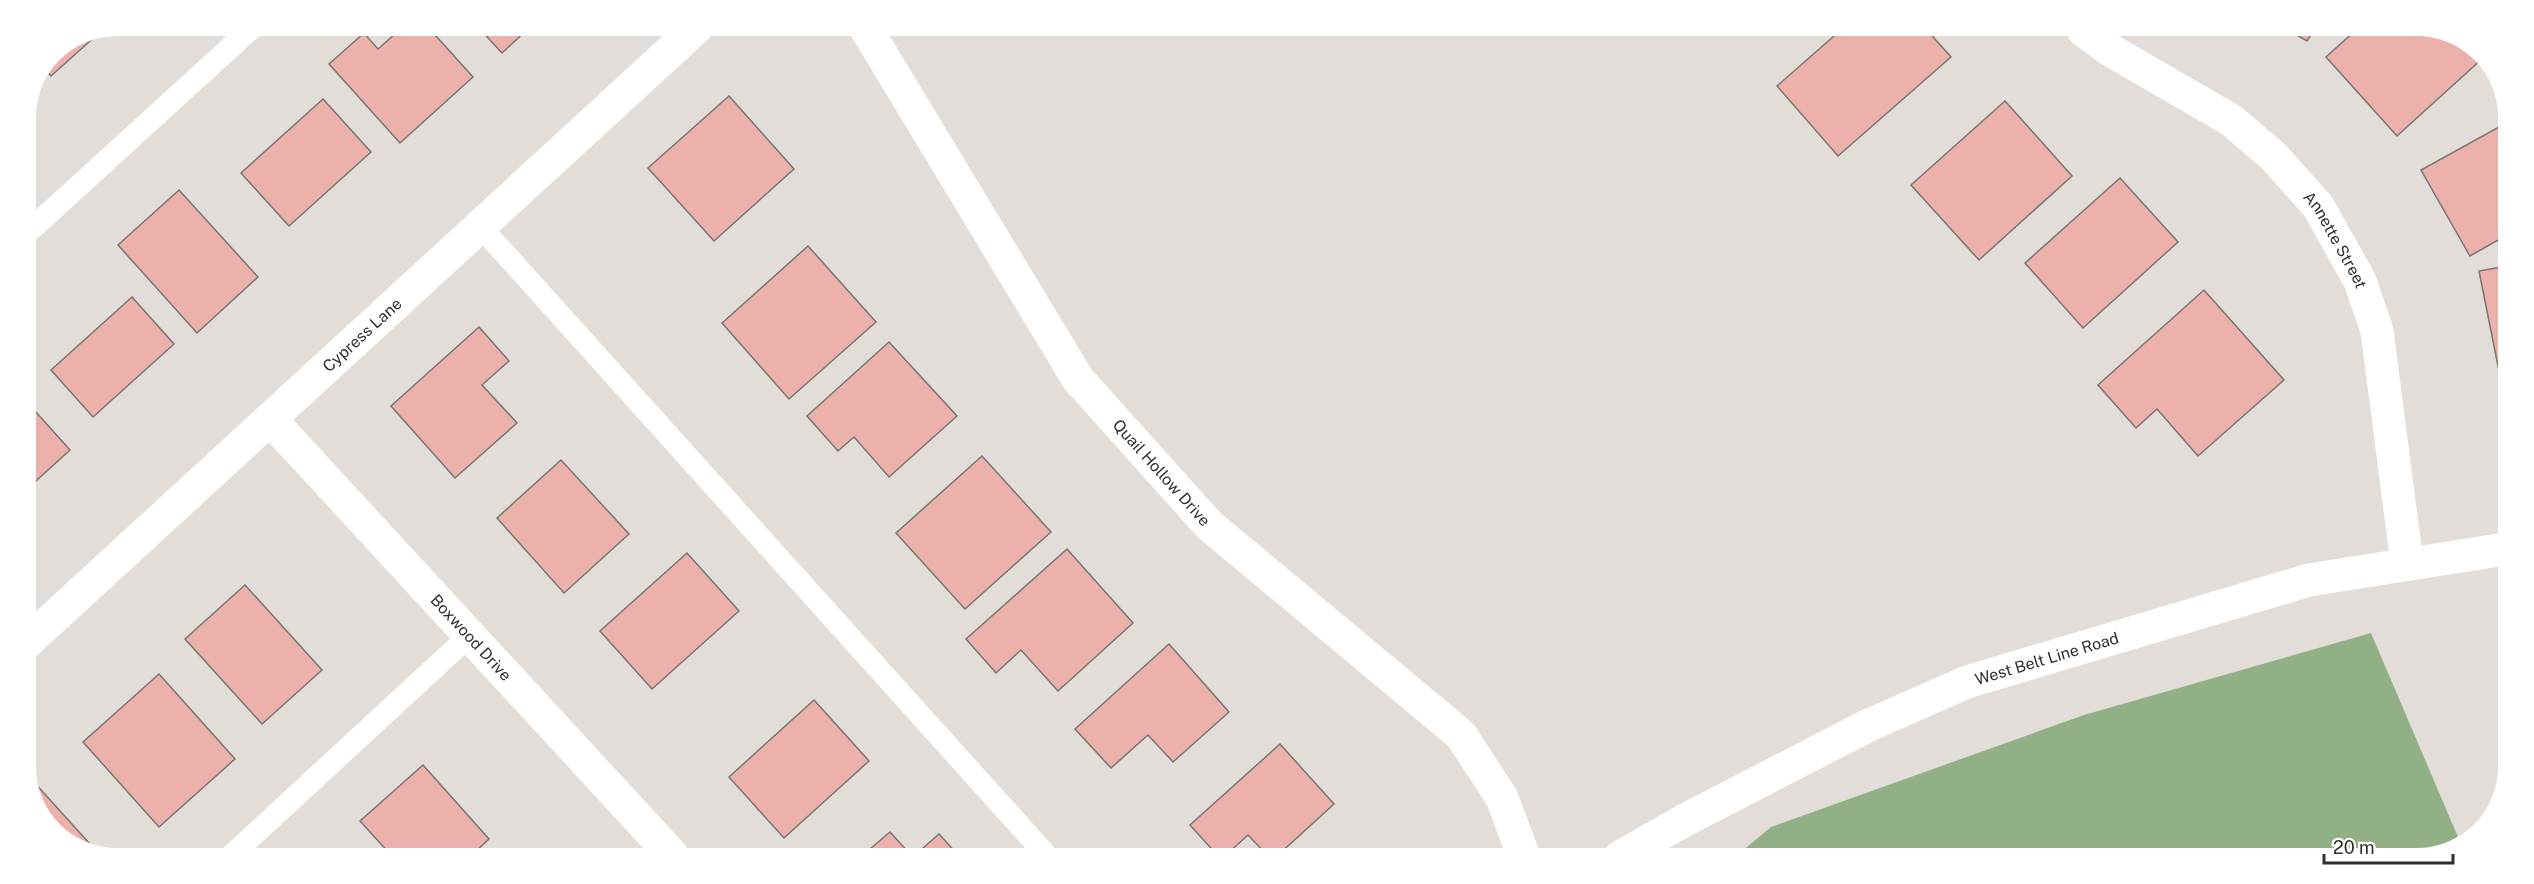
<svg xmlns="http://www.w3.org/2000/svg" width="2534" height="884" viewBox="0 0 2534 884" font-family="'Public Sans',sans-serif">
  <rect width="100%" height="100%" fill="#e2ddd8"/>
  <path fill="#92b085" d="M2371 633 2461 844 2417 858 1735 857 1771 827 2084 715Z"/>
  <g fill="#ebb1aa" stroke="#7c7473" stroke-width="1.5">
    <path d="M404 26H427L473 77 400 143 329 64 364 33 378 49Z"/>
    <path d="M477 26H531L502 53Z"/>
    <path d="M1842 29H1926L1951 57 1838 156 1777 86Z"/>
    <path d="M2288 30H2314L2307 41Z"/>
    <path d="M2356 30H2446L2484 57 2397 136 2326 57Z"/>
    <path d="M99 33 51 76 45 70 53 52Z"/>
    <path d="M729 96 794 169 714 241 648 168Z"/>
    <path d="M323 99 371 152 289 226 241 173Z"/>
    <path d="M2005 101 2072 176 1979 260 1911 185Z"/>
    <path d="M2508 122 2507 235 2470 256 2421 170Z"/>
    <path d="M2120 178 2178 242 2083 328 2025 263Z"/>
    <path d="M179 190 258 277 197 333 118 245Z"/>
    <path d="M808 246 876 322 789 399 722 323Z"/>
    <path d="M2507 266V375L2500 376 2479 271Z"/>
    <path d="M2204 290 2284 380 2198 456 2157 409 2136 428 2098 385Z"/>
    <path d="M132 297 174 344 93 417 51 370Z"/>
    <path d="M479 327 509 361 482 385 517 423 455 478 391 406Z"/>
    <path d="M889 342 957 416 889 477 854 437 838 451 807 416Z"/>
    <path d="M26 401 70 450 26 490Z"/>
    <path d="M982 456 1051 532 965 609 896 533Z"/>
    <path d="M561 460 629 534 564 593 497 518Z"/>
    <path d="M1067 549 1133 623 1058 691 1021 650 996 673 966 639Z"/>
    <path d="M687 553 739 611 652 689 600 631Z"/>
    <path d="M245 585 322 670 262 724 185 639Z"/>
    <path d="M1169 644 1229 712 1173 762 1148 735 1111 768 1075 729Z"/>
    <path d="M159 674 235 759 159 827 83 742Z"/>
    <path d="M814 700 869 761 784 838 729 777Z"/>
    <path d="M1280 744 1334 804 1277 856H1268L1248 835 1225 856H1218L1190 825Z"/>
    <path d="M423 765 489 839 472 855 390 854 360 821Z"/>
    <path d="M33 781 99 854H88L45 823 30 784Z"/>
    <path d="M890 832 911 855H863Z"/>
    <path d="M939 834 959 856 915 855Z"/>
  </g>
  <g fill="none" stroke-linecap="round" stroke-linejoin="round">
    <g stroke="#fff" stroke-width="22">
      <path d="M480 226 1047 856"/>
      <path d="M26 234 254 26"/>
      <path d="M233 854 469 636"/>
    </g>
    <g stroke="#fff" stroke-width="33">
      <path id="s1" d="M865 27 1078 379 1209 525 1461 735 1502 798 1524 857"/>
      <path id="s2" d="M2083 30 2110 50 2231 120 2274 157 2318 206 2360 281 2377 331 2407 563"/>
      <path id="s3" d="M270 419 672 855"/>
      <path id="s4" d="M26 643 697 27"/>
    </g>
    <path stroke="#fff" stroke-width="33" id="s5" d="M1620 857 1685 820 1867 726 1967 682 2309 580 2505 549"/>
  </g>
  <g text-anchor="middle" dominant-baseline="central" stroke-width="4.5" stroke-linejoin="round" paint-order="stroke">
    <g font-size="16" fill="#312f2d" stroke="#fff">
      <text stroke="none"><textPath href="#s2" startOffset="334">Annette Street</textPath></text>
      <text stroke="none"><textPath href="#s4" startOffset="456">Cypress Lane</textPath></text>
      <text stroke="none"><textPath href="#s1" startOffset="537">Quail Hollow Drive</textPath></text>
      <text stroke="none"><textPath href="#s3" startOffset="297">Boxwood Drive</textPath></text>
      <text stroke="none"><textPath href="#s5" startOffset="472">West Belt Line Road</textPath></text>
    </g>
  </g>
  <path d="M0 0H2534V884H0ZM117 36H2417A81 81 0 0 1 2498 117V767A81 81 0 0 1 2417 848H117A81 81 0 0 1 36 767V117A81 81 0 0 1 117 36Z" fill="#fff" fill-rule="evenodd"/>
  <path d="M2324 854v9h129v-9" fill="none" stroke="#312f2d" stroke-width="3"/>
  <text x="2333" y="854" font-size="18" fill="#312f2d" stroke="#ffffff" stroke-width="4.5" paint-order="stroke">20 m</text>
</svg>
